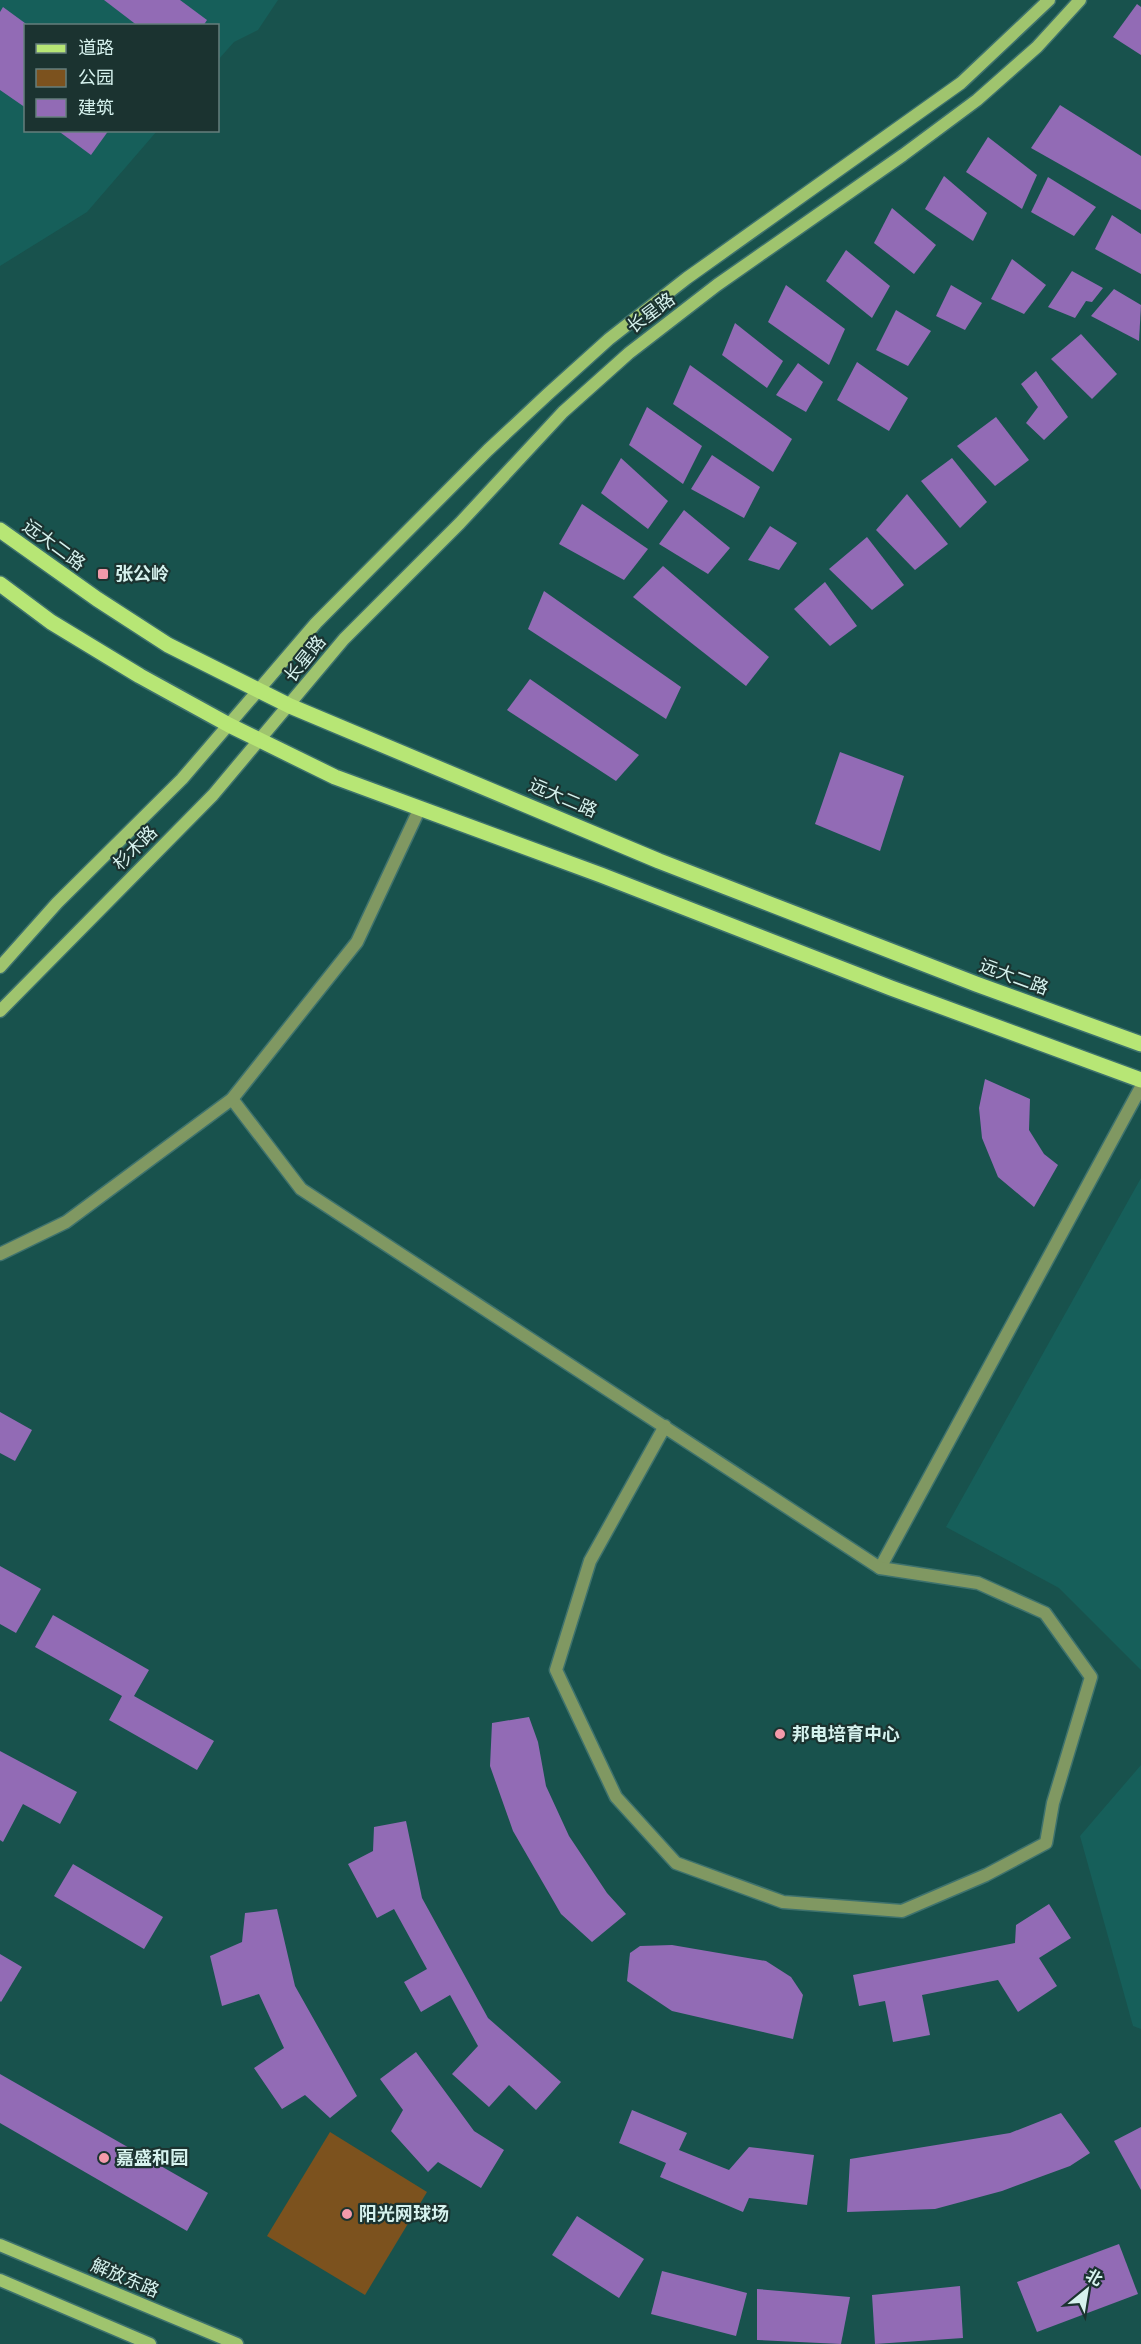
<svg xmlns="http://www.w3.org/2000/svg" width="1141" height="2344" viewBox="0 0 1141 2344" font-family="Bitter,'Noto Sans SC',serif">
  <rect width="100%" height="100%" fill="#18524d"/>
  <g fill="#165f5a">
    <path d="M0 0H278L258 30 234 42 218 60V26H26V130L157 131 87 212 0 266Z"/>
    <path d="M1141 1178V1670L1059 1588 946 1527Z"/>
    <path d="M1141 1765V2029L1133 2026 1080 1836Z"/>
  </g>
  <path fill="#7c521e" d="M330 2132 427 2192 365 2295 267 2236Z"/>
  <g fill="#926bb5">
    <path d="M104 0H180L207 20 203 26H138Z"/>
    <path d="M1137 4 1141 7V55L1113 37Z"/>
    <path d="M3 7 29 26H26V108L0 90V12Z"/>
    <path d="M1060 105 1141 156V210L1031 148Z"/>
    <path d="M57 130H109L91 155Z"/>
    <path d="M988 137 1037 175 1022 209 966 172Z"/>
    <path d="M944 176 987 213 973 241 925 209Z"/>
    <path d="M1048 177 1096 207 1074 236 1031 212Z"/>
    <path d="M892 208 936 245 914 274 874 243Z"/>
    <path d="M1112 215 1141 234V274L1095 249Z"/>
    <path d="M846 250 890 286 872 318 826 281Z"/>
    <path d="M1012 259 1046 285 1024 314 991 299Z"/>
    <path d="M1072 271 1103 288 1092 302 1086 301 1075 318 1048 307Z"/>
    <path d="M786 285 845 329 829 365 768 322Z"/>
    <path d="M951 285 982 303 965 330 936 316Z"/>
    <path d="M1114 289 1141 305 1139 341 1091 316Z"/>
    <path d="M896 310 931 331 908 366 876 350Z"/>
    <path d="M735 323 783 361 767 388 722 355Z"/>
    <path d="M1081 334 1117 374 1092 399 1051 359Z"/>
    <path d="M857 362 908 398 889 431 837 400Z"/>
    <path d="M798 363 823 382 806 412 776 395Z"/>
    <path d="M690 365 792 439 773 472 673 404Z"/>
    <path d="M1036 371 1068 417 1044 440 1026 423 1038 407 1021 384Z"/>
    <path d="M647 407 702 446 683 484 629 445Z"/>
    <path d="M996 417 1029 460 995 486 957 446Z"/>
    <path d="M712 455 760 487 744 518 691 489Z"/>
    <path d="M621 458 668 501 648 529 601 493Z"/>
    <path d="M952 458 987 502 960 528 921 481Z"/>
    <path d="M907 494 948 544 915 570 876 530Z"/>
    <path d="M582 504 648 549 624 580 559 544Z"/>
    <path d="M684 510 730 548 708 574 659 544Z"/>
    <path d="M770 526 797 543 779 570 748 560Z"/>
    <path d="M867 537 904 585 872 610 829 569Z"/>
    <path d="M663 566 769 657 746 686 633 597Z"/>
    <path d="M825 582 857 626 830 646 794 609Z"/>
    <path d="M544 591 681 687 666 719 528 629Z"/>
    <path d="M530 679 639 755 616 781 507 710Z"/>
    <path d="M840 752 904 776 880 851 815 824Z"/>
    <path d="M985 1079 1030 1099 1029 1130 1044 1154 1058 1165 1034 1207 998 1177 982 1138 979 1108Z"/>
    <path d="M0 1412 32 1430 15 1461 0 1453Z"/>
    <path d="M0 1566 41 1589 16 1633 0 1624Z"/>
    <path d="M53 1615 149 1670 134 1696 214 1741 197 1770 109 1720 122 1696 35 1647Z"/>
    <path d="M529 1717 538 1742 546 1786 569 1836 607 1893 626 1914 592 1942 561 1914 513 1831 490 1766 492 1723Z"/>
    <path d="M0 1751 77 1792 60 1824 23 1804 3 1842 0 1840Z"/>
    <path d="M406 1821 422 1898 488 2018 561 2082 536 2110 509 2085 489 2107 452 2074 478 2046 450 1995 421 2012 404 1982 427 1969 394 1909 377 1918 348 1864 373 1851 374 1827Z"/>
    <path d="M73 1864 163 1917 144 1949 54 1896Z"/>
    <path d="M1049 1904 1071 1938 1039 1958 1057 1986 1018 2012 998 1980 922 1995 930 2035 893 2042 885 2001 859 2006 853 1975 1015 1943 1016 1925Z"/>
    <path d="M277 1909 295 1986 357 2096 330 2118 305 2095 282 2109 254 2068 284 2048 259 1994 222 2006 210 1956 242 1942 245 1913Z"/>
    <path d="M672 1945 766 1961 791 1977 803 1995 793 2039 672 2011 627 1981 630 1953 640 1946Z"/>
    <path d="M0 1954 22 1967 1 2002 0 2001Z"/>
    <path d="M416 2052 474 2131 504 2150 481 2188 438 2162 428 2172 391 2131 403 2110 380 2079Z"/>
    <path d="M0 2074 208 2193 187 2231 0 2123Z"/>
    <path d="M632 2110 687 2133 679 2150 729 2170 749 2147 814 2155 807 2205 749 2198 743 2212 660 2177 666 2163 619 2143Z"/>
    <path d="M1061 2113 1090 2153 1070 2166 1002 2191 935 2209 847 2212 850 2159 1010 2133Z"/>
    <path d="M1141 2127V2190L1114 2141Z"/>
    <path d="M577 2216 644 2259 619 2298 552 2255Z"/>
    <path d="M1119 2244 1138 2294 1037 2332 1017 2282Z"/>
    <path d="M662 2271 747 2293 736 2336 651 2314Z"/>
    <path d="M960 2286 963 2338 875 2344 872 2295Z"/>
    <path d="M757 2289 850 2297 841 2344 757 2340Z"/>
  </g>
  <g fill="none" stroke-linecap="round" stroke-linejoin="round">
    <g stroke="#3e726d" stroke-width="15">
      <path id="service" d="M880 1568 1141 1087"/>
    </g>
    <g stroke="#3e726d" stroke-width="15">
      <g id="minor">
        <path d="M232 1099 301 1189 880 1568 978 1583 1045 1613 1091 1677 1053 1803 1046 1843 986 1875 902 1911 783 1902 676 1863 616 1797 556 1670 590 1561 665 1426"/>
        <path d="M0 1254 66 1222 232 1099 357 942 419 810"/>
      </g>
    </g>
    <g stroke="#3e726d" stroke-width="15">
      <g id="secondary">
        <path d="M0 967 57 903 182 779 316 623 488 450 548 394 609 339 687 278 961 83 1049 0"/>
        <path d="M0 1011 213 795 344 639 460 523 563 412 629 353 717 285 903 155 977 100 1037 47 1080 0"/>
        <path d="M0 2245 237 2344"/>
        <path d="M0 2280 150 2344"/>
      </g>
    </g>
    <g stroke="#3e726d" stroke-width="18">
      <g id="primary">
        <path d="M0 530 97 599 168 645 290 706 659 861 976 984 1141 1044"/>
        <path d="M0 584 51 622 140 676 229 725 335 777 601 875 891 988 1141 1080"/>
      </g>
    </g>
    <use href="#service" stroke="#809862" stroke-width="12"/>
    <use href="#minor" stroke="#809862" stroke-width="12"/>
    <use href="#secondary" stroke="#9fc46e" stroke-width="12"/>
    <use href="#primary" stroke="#b7e675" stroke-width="15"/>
  </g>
  <g fill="#f39aaa" stroke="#1b3330" stroke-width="2">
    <rect x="97" y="568" width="12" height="12" rx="3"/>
    <circle cx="780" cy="1734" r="6"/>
    <circle cx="104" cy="2158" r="6"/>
    <circle cx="347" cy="2214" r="6"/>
  </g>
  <g text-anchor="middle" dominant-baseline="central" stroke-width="4.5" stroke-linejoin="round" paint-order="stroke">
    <g font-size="18" fill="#d6f2ee" stroke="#1b3330">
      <text transform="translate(651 313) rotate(-37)">长星路</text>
      <text transform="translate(54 545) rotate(36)">远大二路</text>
      <text transform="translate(305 659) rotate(-51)">长星路</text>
      <text transform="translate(563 798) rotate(23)">远大二路</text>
      <text transform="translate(135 848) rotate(-45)">杉木路</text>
      <text transform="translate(1014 977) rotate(20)">远大二路</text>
      <text transform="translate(125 2278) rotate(23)">解放东路</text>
    </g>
    <g font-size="18" font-weight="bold" fill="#d6f2ee" stroke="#1b3330" text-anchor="start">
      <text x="115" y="574">张公岭</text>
      <text x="792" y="1734">邦电培育中心</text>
      <text x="116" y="2158">嘉盛和园</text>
      <text x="359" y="2214">阳光网球场</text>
    </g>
  </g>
  <rect x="24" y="24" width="195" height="108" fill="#1b3330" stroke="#667f7c" stroke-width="1.5"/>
  <rect x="36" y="44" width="30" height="9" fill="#b7e675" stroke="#667f7c" stroke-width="1.5"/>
  <text x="78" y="54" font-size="18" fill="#d6f2ee">道路</text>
  <rect x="36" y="69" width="30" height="18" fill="#7c521e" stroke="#667f7c" stroke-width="1.5"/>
  <text x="78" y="84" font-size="18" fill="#d6f2ee">公园</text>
  <rect x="36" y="99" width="30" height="18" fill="#926bb5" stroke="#667f7c" stroke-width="1.5"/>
  <text x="78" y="114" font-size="18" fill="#d6f2ee">建筑</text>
  <g transform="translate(1087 2290) rotate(30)" stroke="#1b3330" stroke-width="4.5" paint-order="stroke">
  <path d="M0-4.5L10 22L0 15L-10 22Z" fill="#d6f2ee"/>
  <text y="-9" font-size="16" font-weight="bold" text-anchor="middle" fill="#d6f2ee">北</text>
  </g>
</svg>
